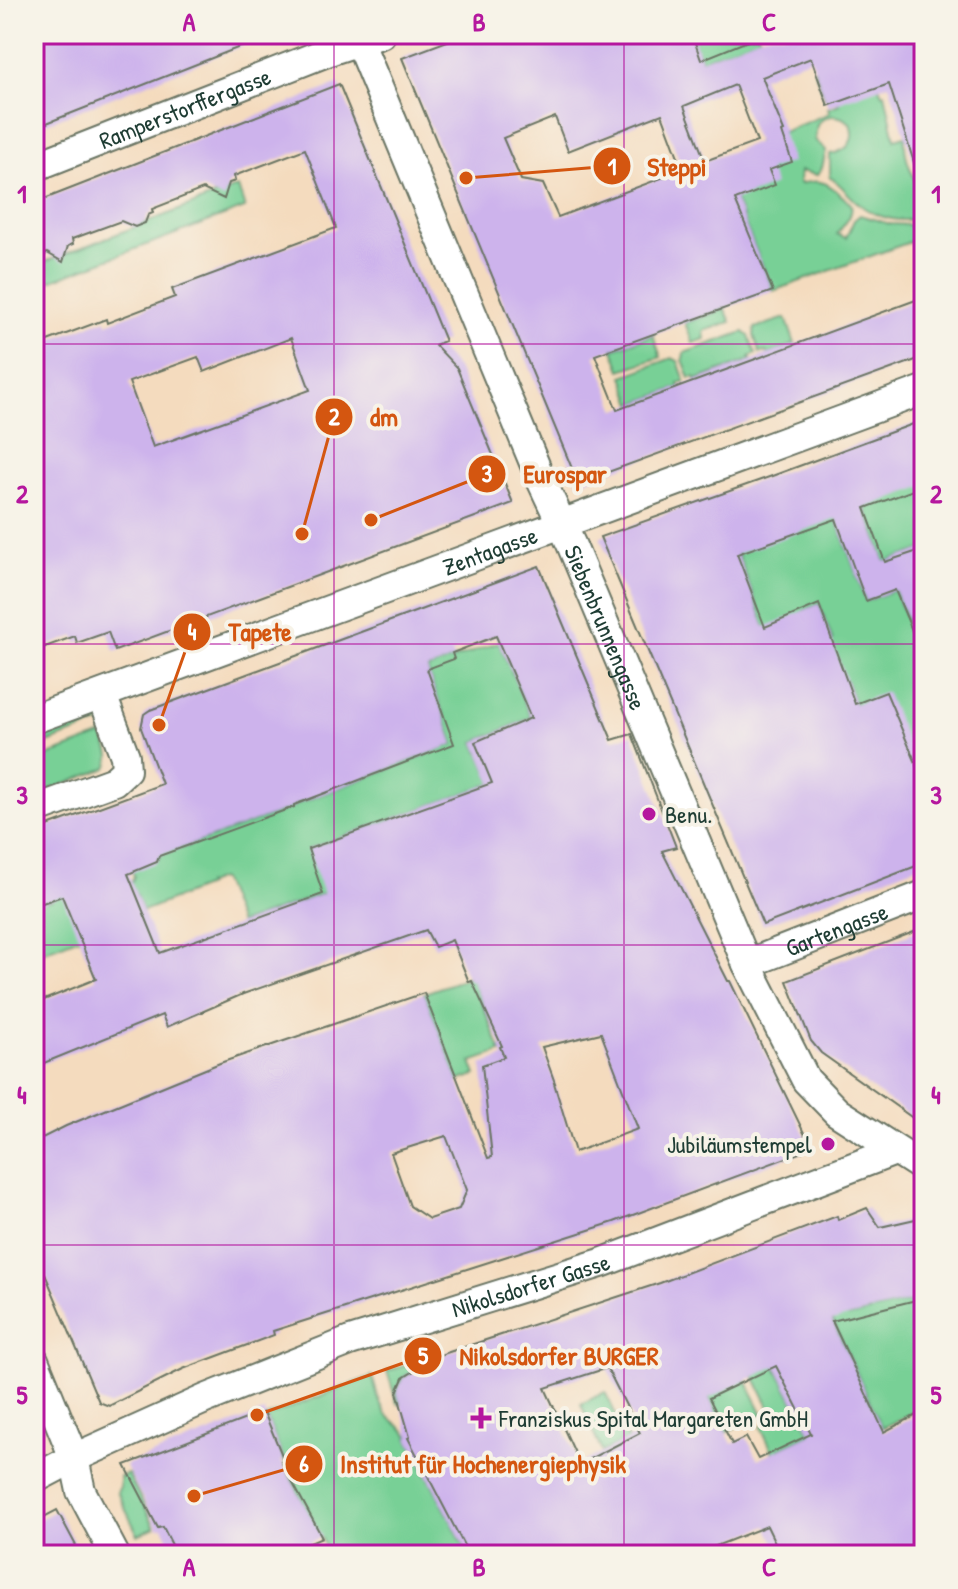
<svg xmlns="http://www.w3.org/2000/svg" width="958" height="1589" viewBox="0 0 958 1589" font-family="'Patrick Hand',sans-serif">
  <rect width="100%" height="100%" fill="#f7f3e8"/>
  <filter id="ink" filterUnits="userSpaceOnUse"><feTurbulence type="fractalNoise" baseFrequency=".0125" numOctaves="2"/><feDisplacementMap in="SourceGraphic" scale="16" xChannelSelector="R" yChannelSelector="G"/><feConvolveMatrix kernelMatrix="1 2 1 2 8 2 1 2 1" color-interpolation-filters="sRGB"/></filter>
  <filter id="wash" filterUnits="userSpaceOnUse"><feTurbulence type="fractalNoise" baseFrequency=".006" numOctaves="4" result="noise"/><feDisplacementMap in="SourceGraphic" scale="32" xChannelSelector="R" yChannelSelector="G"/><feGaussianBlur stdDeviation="1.8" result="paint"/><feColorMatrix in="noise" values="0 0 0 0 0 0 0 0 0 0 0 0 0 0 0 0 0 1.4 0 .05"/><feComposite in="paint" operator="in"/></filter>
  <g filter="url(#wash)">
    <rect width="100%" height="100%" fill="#f4dbbe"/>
    <g fill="#78d096" stroke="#4c8665" stroke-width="2">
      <path d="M691 34H758L760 37 701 60Z"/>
      <path d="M833 62 879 87 882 94 885 93 895 139 905 136C902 167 924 187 924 216 903 225 875 218 858 203 848 195 841 184 830 177V154C849 151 856 141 850 123 840 114 826 113 817 125L815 140 826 150 822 168 817 175 800 171 799 183 800 184C826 176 833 188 851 204 854 216 844 224 837 234L846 238 854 220 860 215 890 224 914 225 924 223V237L773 291 735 200 757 142 830 113 828 108 839 104 835 95 825 98 814 69Z"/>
      <path d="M238 187 245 208 34 287V266Z"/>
      <path d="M725 309 731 322 704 331 705 339 693 343 685 323Z"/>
      <path d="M786 318 795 344 768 355 766 352 760 353 754 335 755 328Z"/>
      <path d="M744 332 749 336 756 354 750 357 751 360 696 380 695 377 690 378 683 360 684 353Z"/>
      <path d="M653 335 661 357 621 370 613 349Z"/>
      <path d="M672 358 678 361 685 381 679 383 680 387 633 404 623 376Z"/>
      <path d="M924 481V549L885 562 866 510V502C888 498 906 495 924 481Z"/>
      <path d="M834 513 866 601 895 590 924 663V745L910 750 855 704 846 680 775 664 833 641 819 604 805 610 769 638 736 549Z"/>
      <path d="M499 642 531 718 475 742 493 783 309 849 356 882 239 924 222 881 219 879 206 884 207 886 143 911 131 884 134 876 127 856 157 861 161 853 188 846 294 807V805L454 744 427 669Z"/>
      <path d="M87 719 97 720 101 723 34 748V739Z"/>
      <path d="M103 735C107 746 114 757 107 768L34 796V761Z"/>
      <path d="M61 879 87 934 34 955V900L41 903 52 900Z"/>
      <path d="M467 978H472L501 1052 471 1062 476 1075 458 1081 424 993Z"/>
      <path d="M924 1298V1407L882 1428 827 1309 849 1317Z"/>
      <path d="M731 1351 763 1414 726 1432 694 1369Z"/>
      <path d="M440 1355 403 1378 397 1392 401 1405 397 1403 387 1371Z"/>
      <path d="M772 1359 811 1434 779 1449 777 1461 761 1427 775 1419 751 1370Z"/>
      <path d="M372 1376C376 1389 378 1403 386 1414 393 1422 403 1427 410 1437L408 1438 469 1555H330L296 1489 266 1417Z"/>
      <path d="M605 1392 628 1440 602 1452 581 1404Z"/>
      <path d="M128 1474 155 1527 138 1535 117 1492 120 1487V1477Z"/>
    </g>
    <g id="blocks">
      <g fill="#cdb3ec" fill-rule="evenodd">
        <path d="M34 34H268V36L34 128Z"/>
        <path d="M466 34H692L701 60 765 34H924V177L919 178 889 84 828 106 811 58 762 77 784 131 782 132 792 162 769 170 775 185 735 200 773 291 595 355 617 410 924 297V357L578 483 402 58ZM735 85 757 142 705 161 684 106ZM662 114 683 170 558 217 543 184 521 180 503 138 555 117 568 151Z"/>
        <path d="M339 84 445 341 435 345 457 368 513 503 115 651 108 632 77 643 75 636 34 651V346L106 319 107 323 175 297 172 289 336 228 305 149 234 176 235 181 229 183 224 199 203 189 152 209 153 213 148 215 145 223 135 227 121 221 72 239 73 244 68 246 63 262 47 253 44 256 34 243V203ZM291 338 310 390 153 447 129 382 198 357 204 372Z"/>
        <path d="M924 420V486L865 508 885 562 924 549V659L895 590 866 601 836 519 737 554 765 627 819 604 855 704 886 692 924 782V863L763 925 600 537 772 476Z"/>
        <path d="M539 566 612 740 632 734 676 847 662 851 728 981H730L807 1139 802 1152 614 1222 273 1331 274 1335 183 1369 109 1406 99 1402 34 1248V1142L66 1126 220 1063 424 993 488 1158 492 1157 482 1065 504 1057 500 1047 502 1046 472 981 469 982 452 940 435 947 426 930 243 994 167 1027 162 1015 34 1067V1004L96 979 62 896 34 906V831L162 784 141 728 144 714 150 710ZM496 636 531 718 475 742 492 783 308 849 323 894 160 953 128 874 157 862 159 856 294 807V805L454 744 427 669 454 659 452 653ZM601 1033 638 1129 575 1152 554 1083H555L542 1047ZM446 1136 467 1190 459 1209 429 1219 410 1206 391 1153Z"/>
        <path d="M924 928V1126L821 1053 811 1041 787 981Z"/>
        <path d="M867 1208 880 1227 924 1217V1298L832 1321 884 1432 924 1411V1555H781L767 1526 693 1555H469L408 1438 410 1437 397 1392 403 1378 440 1355 660 1283 837 1216 838 1220ZM776 1366 811 1434 758 1459 746 1437 732 1444 709 1398ZM607 1368 640 1433 580 1464 545 1388Z"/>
        <path d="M264 1412 284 1460 281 1461 322 1537 310 1542 317 1555H177L163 1527 158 1528 125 1465Z"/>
        <path d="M57 1510 81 1555H34V1522Z"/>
      </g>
    </g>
  </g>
  <g filter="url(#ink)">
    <use href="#blocks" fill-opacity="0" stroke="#6a7464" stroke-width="2"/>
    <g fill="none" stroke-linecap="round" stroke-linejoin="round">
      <g stroke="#6a7464" stroke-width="32">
        <g id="street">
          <path id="s1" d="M356 34 542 482 571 544 747 964 806 1080 837 1112 924 1168"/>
          <path id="s2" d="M34 167 332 50 381 34"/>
          <path id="s3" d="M34 719 924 390"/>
          <path d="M34 810 114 781 126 770 125 756 102 695"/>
          <path id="s4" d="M747 964 924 895"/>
          <path d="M34 1360 74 1458 81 1491 115 1555"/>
          <path id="s5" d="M34 1479 74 1458 205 1399 350 1341 601 1263 895 1151"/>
        </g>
      </g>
      <use href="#street" stroke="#fff" stroke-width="28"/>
    </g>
  </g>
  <path fill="none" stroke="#b5179e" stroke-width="2" stroke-opacity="0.55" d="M334 34V1555M624 34V1555M34 344H924M34 644H924M34 945H924M34 1245H924"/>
  <g fill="#b5179e" stroke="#f7f3e8" stroke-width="3">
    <circle cx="649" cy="814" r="8"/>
    <circle cx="828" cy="1144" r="8"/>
    <path d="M477 1406h8v8h8v8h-8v8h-8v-8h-8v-8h8z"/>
  </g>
  <g text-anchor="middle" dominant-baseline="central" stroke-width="8" stroke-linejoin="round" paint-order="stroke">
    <g font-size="24" fill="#1f3d34" stroke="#f7f3e8">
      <text stroke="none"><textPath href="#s2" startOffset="162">Ramperstorffergasse</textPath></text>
      <text stroke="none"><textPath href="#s3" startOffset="486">Zentagasse</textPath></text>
      <text stroke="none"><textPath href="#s1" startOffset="644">Siebenbrunnengasse</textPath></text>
      <text stroke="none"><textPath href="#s4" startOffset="96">Gartengasse</textPath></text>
      <text stroke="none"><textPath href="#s5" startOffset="534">Nikolsdorfer Gasse</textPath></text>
    </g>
    <g font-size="24" fill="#1f3d34" stroke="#f7f3e8" text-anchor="start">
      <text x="665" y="814">Benu.</text>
      <text x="812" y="1144" text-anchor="end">Jubiläumstempel</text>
      <text x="499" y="1418">Franziskus Spital Margareten GmbH</text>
    </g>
  </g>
  <path fill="none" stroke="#d45610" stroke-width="3" d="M466 178L612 166M302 534L334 417M371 520L487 474M159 725L192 632M257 1415L423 1356M194 1496L304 1464"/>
  <g fill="#d45610" stroke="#f7f3e8" stroke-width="3">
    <circle cx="466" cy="178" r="8"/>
    <circle cx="302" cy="534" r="8"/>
    <circle cx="371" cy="520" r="8"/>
    <circle cx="159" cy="725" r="8"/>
    <circle cx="257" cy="1415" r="8"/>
    <circle cx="194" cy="1496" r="8"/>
    <circle cx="612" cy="166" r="20"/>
    <circle cx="334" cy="417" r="20"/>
    <circle cx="487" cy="474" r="20"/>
    <circle cx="192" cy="632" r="20"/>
    <circle cx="423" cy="1356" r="20"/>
    <circle cx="304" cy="1464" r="20"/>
  </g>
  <g font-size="24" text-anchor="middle" font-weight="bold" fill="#fff">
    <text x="612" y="175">1</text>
    <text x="334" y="425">2</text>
    <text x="487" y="482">3</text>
    <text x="192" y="640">4</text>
    <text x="423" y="1364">5</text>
    <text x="304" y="1472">6</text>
  </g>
  <g font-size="26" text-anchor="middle" font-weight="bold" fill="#d45610" stroke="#f7f3e8" stroke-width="8" stroke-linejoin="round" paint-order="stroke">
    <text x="677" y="176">Steppi</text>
    <text x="384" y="426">dm</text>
    <text x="565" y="483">Eurospar</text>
    <text x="260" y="641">Tapete</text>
    <text x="559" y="1365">Nikolsdorfer BURGER</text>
    <text x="483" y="1473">Institut für Hochenergiephysik</text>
  </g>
  <rect width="958" height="1589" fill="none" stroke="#f7f3e8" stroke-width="88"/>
  <rect x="44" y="44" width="870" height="1501" fill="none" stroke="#b5179e" stroke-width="3"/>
  <g font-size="26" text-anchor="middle" font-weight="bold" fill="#b5179e">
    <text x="189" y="31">A</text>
    <text x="479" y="31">B</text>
    <text x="769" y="31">C</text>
    <text x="22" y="203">1</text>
    <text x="936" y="203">1</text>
    <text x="22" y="503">2</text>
    <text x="936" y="503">2</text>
    <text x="22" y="804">3</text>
    <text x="936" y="804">3</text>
    <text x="22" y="1104">4</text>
    <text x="936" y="1104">4</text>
    <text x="22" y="1404">5</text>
    <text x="936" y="1404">5</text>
    <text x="189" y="1576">A</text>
    <text x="479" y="1576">B</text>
    <text x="769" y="1576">C</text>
  </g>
</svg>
